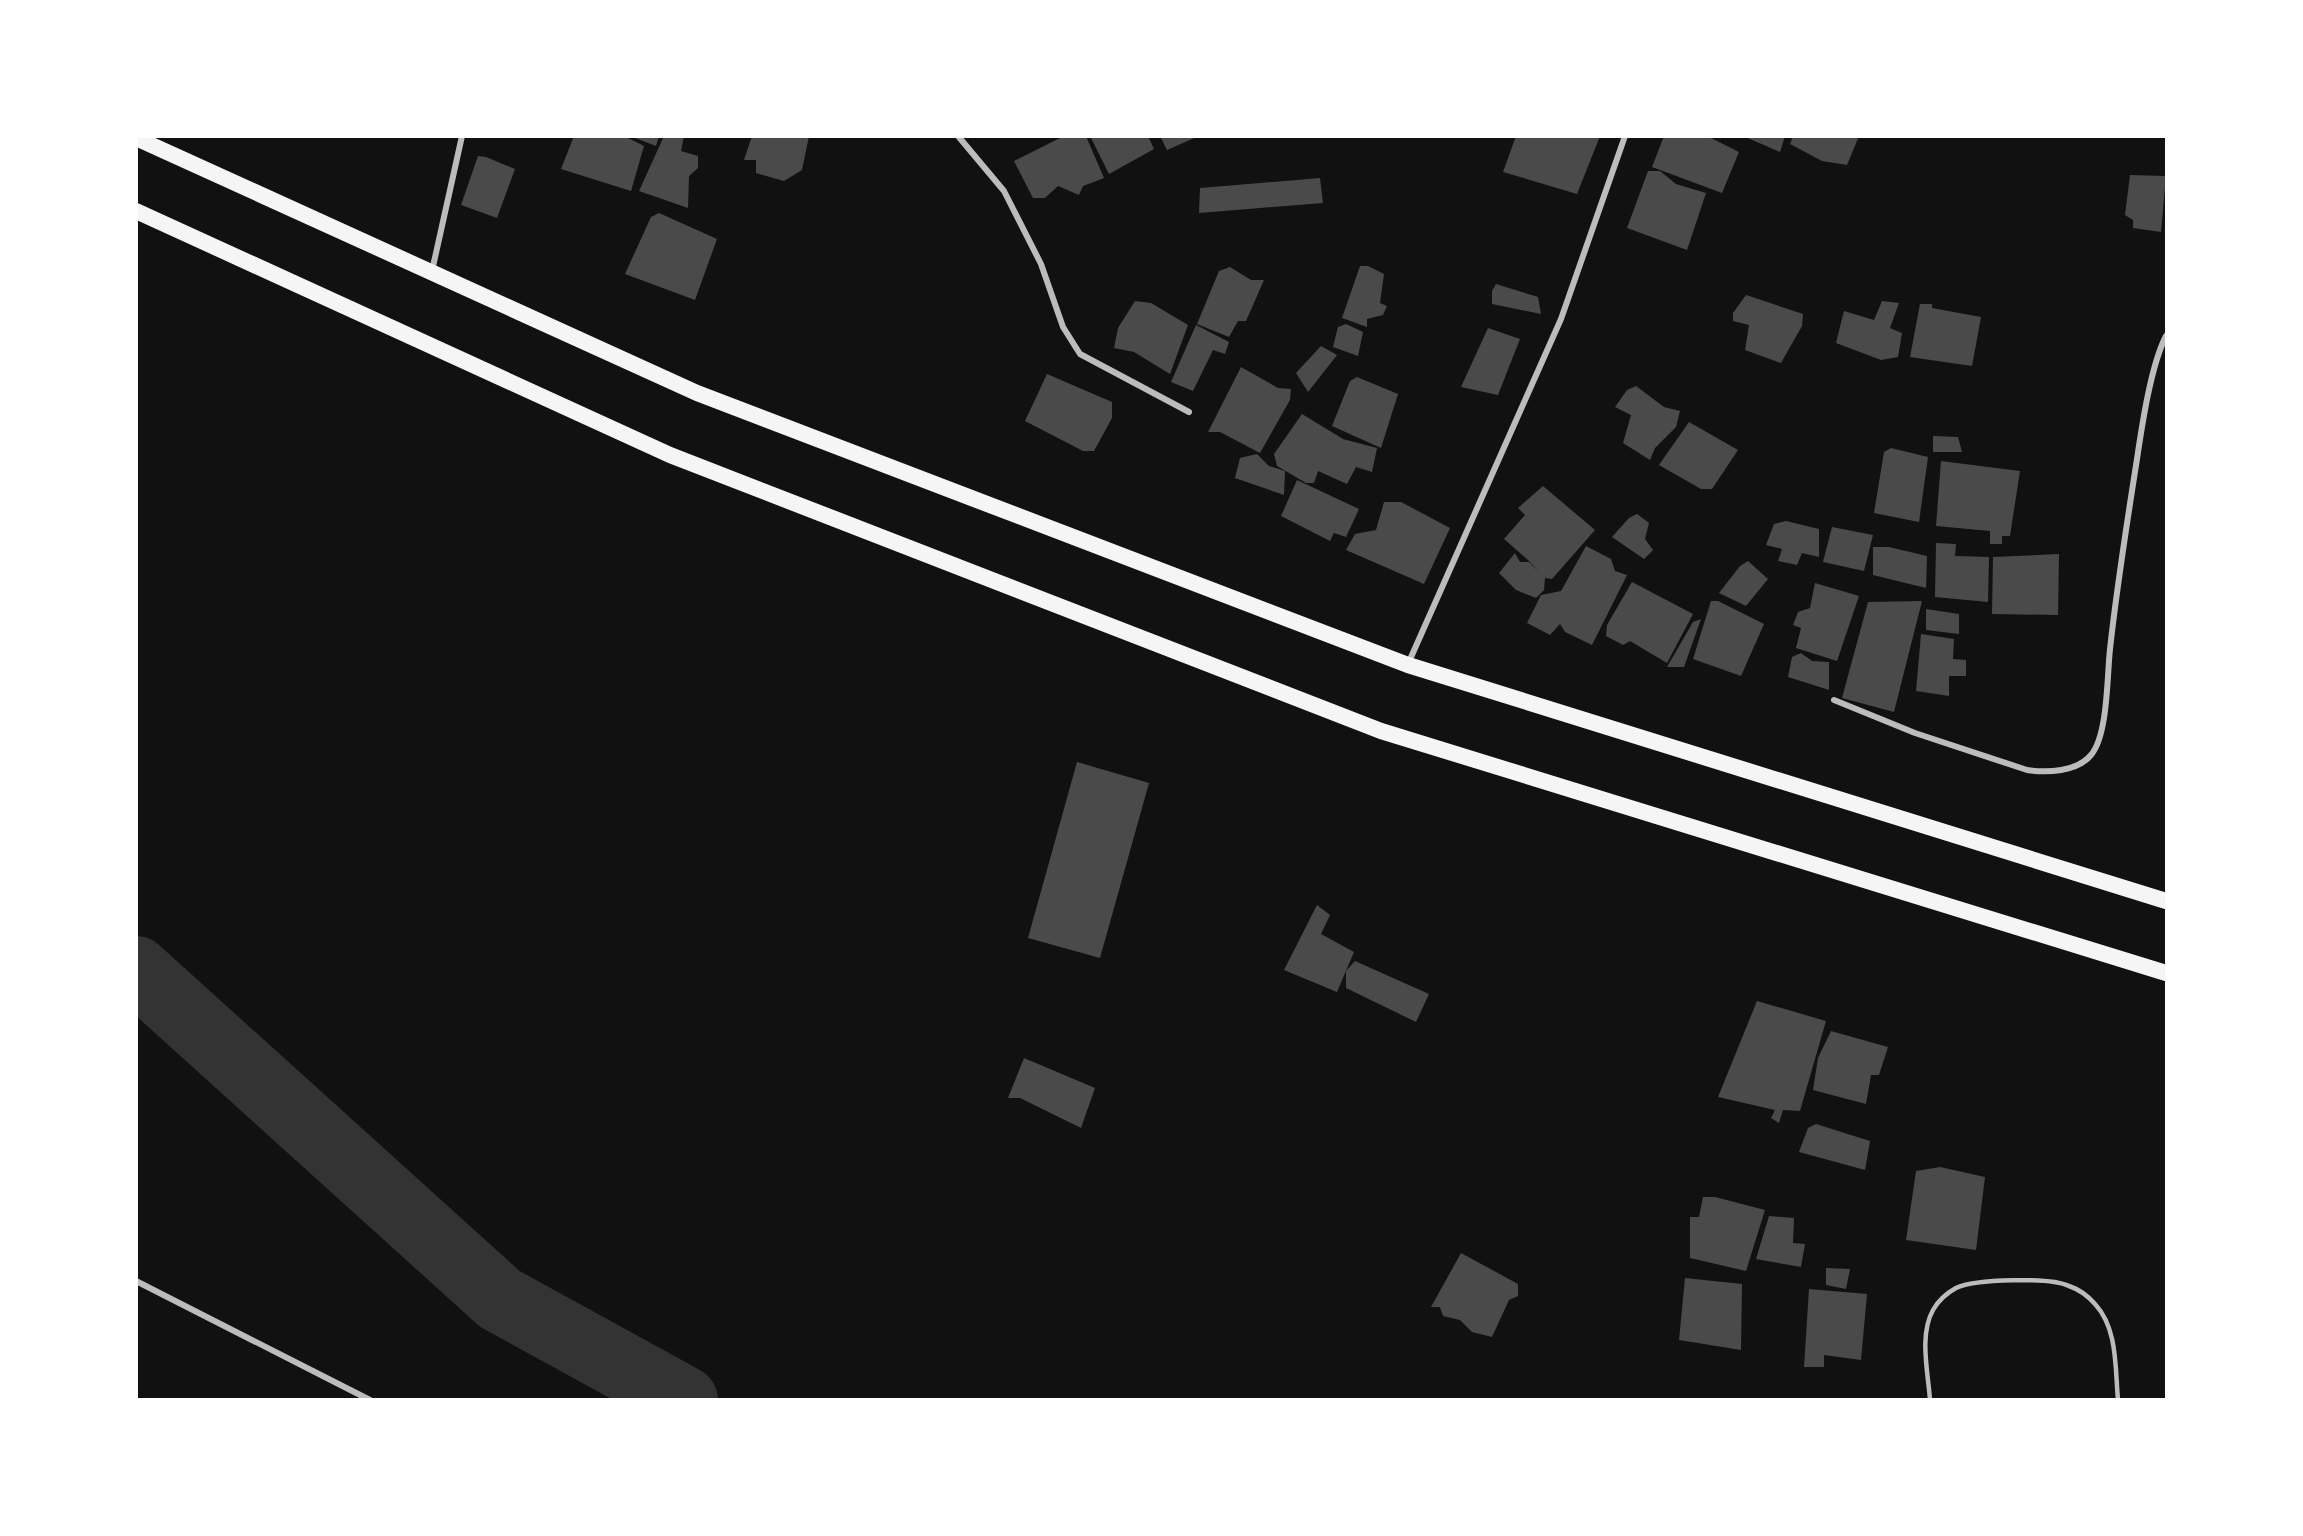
<svg xmlns="http://www.w3.org/2000/svg" width="2303" height="1536" viewBox="0 0 2303 1536" font-family="'PT Sans',sans-serif">
  <rect width="100%" height="100%" fill="#111"/>
  <g fill="none" stroke-linecap="round" stroke-linejoin="round">
    <path stroke="#333" stroke-width="68" d="M136 970 500 1299 684 1400"/>
  </g>
  <g fill="#4a4a4a">
    <path d="M574 136H624L644 146 631 191 561 169Z"/>
    <path d="M630 136H659L656 146Z"/>
    <path d="M664 136H684L681 151 698 156V168L689 176 688 208 639 191Z"/>
    <path d="M752 136H809L802 170 784 181 756 173V160H744Z"/>
    <path d="M1064 136H1086L1104 178 1083 186 1079 195 1058 186 1045 198H1033L1014 161Z"/>
    <path d="M1090 136H1148L1154 149 1109 174Z"/>
    <path d="M1160 136H1199L1167 150Z"/>
    <path d="M1516 136H1600L1577 194 1503 172Z"/>
    <path d="M1664 136H1707L1739 152 1722 193 1652 167Z"/>
    <path d="M1743 136H1785L1780 152Z"/>
    <path d="M1793 136H1859L1847 165 1822 161 1790 144Z"/>
    <path d="M478 156 486 157 515 169 497 218 461 205Z"/>
    <path d="M1648 171H1660L1676 184 1706 193 1687 250 1627 228Z"/>
    <path d="M2130 175 2166 176 2161 232 2133 228V220L2125 215Z"/>
    <path d="M1320 178 1323 203 1199 213 1200 188Z"/>
    <path d="M659 213 717 239 695 300 625 274 651 217Z"/>
    <path d="M1360 266H1368L1384 274 1380 303 1387 306 1383 315 1367 319V327L1342 318Z"/>
    <path d="M1230 267 1251 280H1264L1246 321H1238L1229 337 1197 324 1219 271Z"/>
    <path d="M1496 284 1538 297 1541 314 1492 304V291Z"/>
    <path d="M1746 295 1803 314 1802 326 1781 363 1745 350 1749 325 1733 321V313Z"/>
    <path d="M1135 301 1151 303 1188 325 1170 374 1134 352 1114 348 1118 328Z"/>
    <path d="M1882 301 1899 303 1890 328 1902 333 1898 357 1881 360 1836 343 1844 311 1874 320Z"/>
    <path d="M1920 304H1932V308L1981 317 1972 366 1910 357Z"/>
    <path d="M1346 324 1363 332 1358 356 1333 347 1338 327Z"/>
    <path d="M1196 325 1229 342 1225 354 1213 350 1193 391 1171 382Z"/>
    <path d="M1488 328 1520 339 1498 395 1461 387Z"/>
    <path d="M1321 346 1337 355 1308 392 1296 373Z"/>
    <path d="M1241 367 1278 388 1291 389 1290 400 1260 453 1220 432H1208Z"/>
    <path d="M1047 374 1112 402V418L1094 451H1083L1025 421Z"/>
    <path d="M1357 377 1398 394 1381 448 1332 426 1350 381Z"/>
    <path d="M1636 386 1664 407 1680 411 1676 427 1655 448 1650 460 1623 443 1631 415 1615 407 1627 390Z"/>
    <path d="M1302 414 1343 439 1377 448 1372 472 1356 467 1347 484 1318 471 1314 483H1306L1277 466 1274 454Z"/>
    <path d="M1689 422 1738 450 1712 489H1701L1659 465Z"/>
    <path d="M1933 436 1958 437 1962 452H1933Z"/>
    <path d="M1891 448 1928 457 1919 522 1874 513 1884 452Z"/>
    <path d="M1257 454 1269 466 1285 471 1284 495 1235 478 1240 458Z"/>
    <path d="M1941 461 2020 471 2010 536H2002V544H1990V531L1936 526Z"/>
    <path d="M1297 480 1359 509 1346 537 1334 533 1330 541 1281 516Z"/>
    <path d="M1543 486 1595 530 1552 579 1545 578 1544 590 1536 598 1516 590 1499 573 1515 553 1520 562H1529L1539 572 1529 561 1504 539 1525 515 1518 508Z"/>
    <path d="M1384 502H1401L1450 528 1424 584 1346 550 1355 534 1376 530Z"/>
    <path d="M1637 514 1649 523 1645 539 1653 550 1644 559 1612 537 1629 518Z"/>
    <path d="M1786 521 1819 529V557L1802 553 1797 565 1778 561 1782 549 1766 545 1774 524Z"/>
    <path d="M1832 527 1873 535 1864 571 1823 562Z"/>
    <path d="M1936 543 1956 544 1955 556 1989 557 1988 602 1935 597Z"/>
    <path d="M1586 546 1611 559 1615 571 1627 575 1592 645 1565 632 1560 624 1550 635 1527 623 1541 595 1561 591Z"/>
    <path d="M1873 547H1889L1927 556 1926 588 1873 575Z"/>
    <path d="M2059 554 2058 615 1992 614 1993 557Z"/>
    <path d="M1748 561 1768 579 1746 606 1719 593 1740 566Z"/>
    <path d="M1632 582 1693 614 1667 663 1630 641 1623 645 1606 636 1607 625Z"/>
    <path d="M1815 583 1859 596 1837 661 1796 648 1801 628 1793 625 1798 612 1810 608Z"/>
    <path d="M1711 601H1718L1764 624 1741 676 1693 659Z"/>
    <path d="M1922 601 1894 712 1842 698 1868 602Z"/>
    <path d="M1926 609 1959 614V634L1926 630Z"/>
    <path d="M1701 619 1684 667H1667L1693 622Z"/>
    <path d="M1921 634 1954 639 1953 659 1966 660V676H1949V696L1916 691Z"/>
    <path d="M1801 653 1812 661 1829 662V690L1788 677 1792 657Z"/>
    <path d="M1077 762 1149 783 1100 958 1028 938Z"/>
    <path d="M1317 905 1330 915 1321 934 1354 952 1337 992 1284 970Z"/>
    <path d="M1355 961 1429 994 1416 1022 1346 988V971Z"/>
    <path d="M1757 1001 1826 1021 1800 1111 1783 1110 1779 1123 1771 1118 1775 1110 1718 1097Z"/>
    <path d="M1831 1031 1888 1047 1879 1075H1871L1866 1104 1813 1090 1818 1058Z"/>
    <path d="M1024 1058 1095 1088 1081 1128 1020 1098H1008Z"/>
    <path d="M1816 1124 1870 1141 1865 1170 1799 1152 1808 1128Z"/>
    <path d="M1940 1167 1985 1177 1976 1250 1906 1240 1916 1171Z"/>
    <path d="M1703 1197H1715L1765 1210 1746 1271 1690 1258V1217H1699Z"/>
    <path d="M1769 1216 1794 1218 1793 1243 1805 1244 1801 1267 1756 1259Z"/>
    <path d="M1461 1253 1518 1284V1296L1509 1300 1492 1337 1472 1332 1460 1320 1443 1316 1440 1307H1431Z"/>
    <path d="M1826 1268 1850 1269 1846 1289 1826 1285Z"/>
    <path d="M1685 1278 1742 1284 1741 1350 1679 1340Z"/>
    <path d="M1809 1289 1867 1294 1861 1360 1824 1355V1367H1804Z"/>
  </g>
  <g fill="none" stroke-linecap="round" stroke-linejoin="round">
    <path stroke="#bcbcbc" stroke-width="4.5" d="M1930 1400C1928 1372 1919 1335 1933 1310 1938 1301 1947 1293 1956 1288 1975 1279 2050 1277 2069 1286 2078 1289 2088 1296 2095 1304 2118 1329 2115 1368 2118 1400"/>
    <g stroke="#bcbcbc" stroke-width="6">
      <path d="M958 136 1004 191 1041 264 1063 327 1080 354 1189 412"/>
      <path d="M432 271 462 136"/>
      <path d="M1408 664 1561 319 1625 136"/>
      <path d="M1834 700 1915 733 2027 770C2047 773 2077 772 2091 755 2108 735 2107 676 2110 649 2117 585 2127 522 2137 459 2142 425 2151 365 2166 336"/>
      <path d="M136 1281 370 1400"/>
    </g>
    <g stroke="#f5f5f5" stroke-width="16">
      <path d="M136 138 697 393 1408 665 2166 901"/>
      <path d="M136 211 670 455 1381 731 2166 973"/>
    </g>
  </g>
  <rect width="2303" height="1536" fill="none" stroke="#ffffff" stroke-width="276"/>
</svg>
